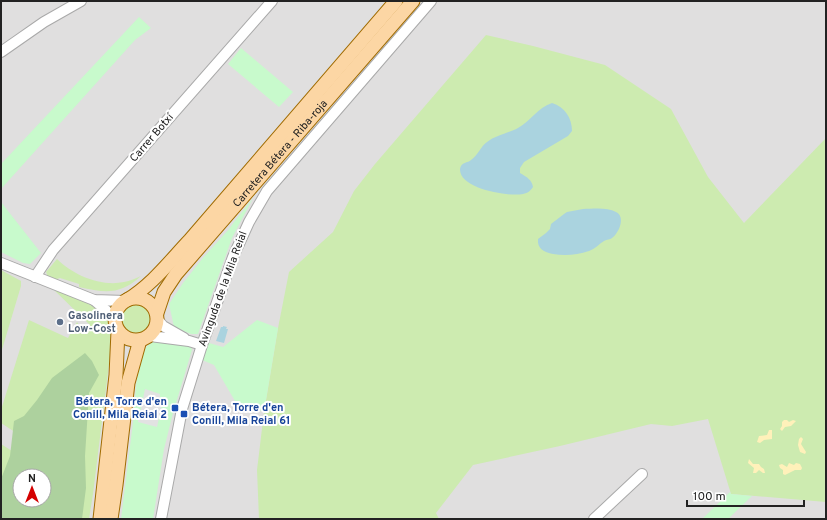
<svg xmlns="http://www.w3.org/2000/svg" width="827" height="520" viewBox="0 0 827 520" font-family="Overpass,sans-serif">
  <rect width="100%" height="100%" fill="#f2efe9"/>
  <path fill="#e0dfdf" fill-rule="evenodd" d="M1 1H826V519H1ZM20 476H44V500H20Z"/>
  <g fill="#cdebb0" fill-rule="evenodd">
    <path d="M486 35 533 46 605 65 671 109 708 177 744 223 826 138V502L731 494 708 419 672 426 651 424 560 446 473 465 436 513 439 519H259L257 470 264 412 278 328 289 272 333 232 354 191 375 164Z"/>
    <path d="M57 259C73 275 101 287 124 282 130 281 136 278 141 276 120 295 106 293 79 287V284L60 278 54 280 48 277 46 272Z"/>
    <path d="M1 270 21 281V286L1 353Z"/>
    <path d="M52 288 89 303 107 316 112 340 93 494 89 519H1V444L37 467 47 453 1 423V410L29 320 68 338 77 322 79 325 86 327 90 325ZM20 476H44V500H20Z"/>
    <circle cx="136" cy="319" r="15"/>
  </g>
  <path fill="#add19e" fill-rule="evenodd" d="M85 353 92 361 99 375 89 393 85 456 86 488 82 519H1V479L10 456 14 421 24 416 37 400 52 378ZM20 476H44V500H20Z"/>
  <g fill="#fff1ba">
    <path d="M784 420H787L789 422 793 420 796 421 791 426 785 427 782 431 780 429 782 426V422Z"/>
    <path d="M769 430H772V439L764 440 760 443 757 442 759 436 767 435Z"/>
    <path d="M801 437 803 439 801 444 806 452 805 454 800 452 798 445 799 439Z"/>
    <path d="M749 459 753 464H759L761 467 764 469 765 473H763L759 470 756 473H753L754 468 748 463Z"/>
    <path d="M789 463 794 465 796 463 800 464 802 468 801 470H795L785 475 783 474V470L780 468 779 465 782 464 787 467Z"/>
  </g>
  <g fill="#c8facc">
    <path d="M139 17 151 28 135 40 1 189V164Z"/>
    <path d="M241 48 293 92 279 107 228 64Z"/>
    <path d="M253 198 232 238 198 334H191L174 327 169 304 183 283 202 259 229 229 234 222Z"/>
    <path d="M1 202 41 253 30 264 23 263 1 252Z"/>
    <path d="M257 320 278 328 264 412 235 401 214 365 202 360 209 343 223 347Z"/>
    <path d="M164 339 191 347 192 350 173 413 164 449 153 519H121L133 422 136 385 139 368 143 353 147 346 155 340Z"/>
    <path d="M730 492 731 494 752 496 728 519H702Z"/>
  </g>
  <path fill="#e2e2e2" d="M145 389 160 394V398L163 401 157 427 138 422Z"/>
  <g fill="#aad3df">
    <path d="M552 103C565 107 572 118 572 131L568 136 524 162 520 168V173C527 177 532 180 533 187 530 191 528 193 523 194 509 197 459 189 460 169 461 162 468 163 471 160 478 155 481 146 487 142 496 135 509 133 518 128 531 121 537 108 552 103Z"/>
    <path d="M583 209C593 209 607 207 616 212 626 217 619 233 612 238 610 240 607 239 604 241 599 244 595 249 589 251 577 255 565 256 553 254 544 252 537 249 538 239L546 233 550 229 551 224 564 214 567 212Z"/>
    <path d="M223 326 227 327 226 329H228L224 343 216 341 221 327H223Z"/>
  </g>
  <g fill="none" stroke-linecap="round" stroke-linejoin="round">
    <g stroke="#a9a9a9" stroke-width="12">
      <g id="minor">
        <path d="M1 52 44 22 81 1"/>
        <path d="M1 263 94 300 125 301"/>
        <path d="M35 277 53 250 272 1"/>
        <path d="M94 300 115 318"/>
        <path d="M158 320 163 326 184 338"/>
        <path d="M150 336 189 341 202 345"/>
        <path d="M161 519 182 409 202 345 233 257 249 222 267 191 431 1"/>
        <path d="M594 519 642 474"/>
      </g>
    </g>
    <g stroke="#a06b00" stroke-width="15">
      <g id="major">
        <circle cx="136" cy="319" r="21"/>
        <path d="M127 300C152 285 170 261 190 240L396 1"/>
        <path id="s1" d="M157 313 164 292 176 274 413 1"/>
        <path d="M100 519 116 375 118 331"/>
        <path d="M111 519 116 485 128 383 140 340"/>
      </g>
    </g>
    <use href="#minor" stroke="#fff" stroke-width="10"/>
    <use href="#major" stroke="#fcd6a4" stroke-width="13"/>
  </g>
  <circle fill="#5c6f8a" stroke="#fff" stroke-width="1.5" cx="60" cy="322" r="4"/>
  <g fill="#1a4fb4" stroke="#fff" stroke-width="1.5">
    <rect x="171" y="404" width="8" height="8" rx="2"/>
    <rect x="180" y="410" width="8" height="8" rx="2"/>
  </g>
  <g text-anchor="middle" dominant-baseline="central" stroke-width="4" stroke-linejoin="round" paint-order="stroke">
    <g font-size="11" fill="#222" stroke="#fff">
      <text transform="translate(152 138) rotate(-49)">Carrer Botxí</text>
      <text stroke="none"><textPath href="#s1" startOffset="203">Carretera Bétera - Riba-roja</textPath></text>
      <text transform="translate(223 289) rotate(-70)">Avinguda de la Mila Reial</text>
    </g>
    <g font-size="11" font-weight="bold" fill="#4e5e75" stroke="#fff" text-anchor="start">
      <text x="68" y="316">Gasolinera<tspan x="68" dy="13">Low-Cost</tspan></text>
    </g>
    <g font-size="11" font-weight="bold" fill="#164399" stroke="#fff" text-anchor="end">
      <text x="167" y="402">Bétera, Torre d'en<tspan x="167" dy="13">Conill, Mila Reial 2</tspan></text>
      <text x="192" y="408" text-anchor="start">Bétera, Torre d'en<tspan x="192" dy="13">Conill, Mila Reial 61</tspan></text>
    </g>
  </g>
  <rect width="827" height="520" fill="none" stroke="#222222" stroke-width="4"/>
  <g transform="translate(32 488)"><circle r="19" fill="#ffffff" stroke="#a7a7a7"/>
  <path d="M0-3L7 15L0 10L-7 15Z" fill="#d40000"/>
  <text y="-6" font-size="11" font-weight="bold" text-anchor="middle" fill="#222222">N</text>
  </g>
  <path d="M687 500v6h117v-6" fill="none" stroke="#222222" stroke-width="2"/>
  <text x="693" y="500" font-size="12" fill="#222222" stroke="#ffffff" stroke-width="3" paint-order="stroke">100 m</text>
</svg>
